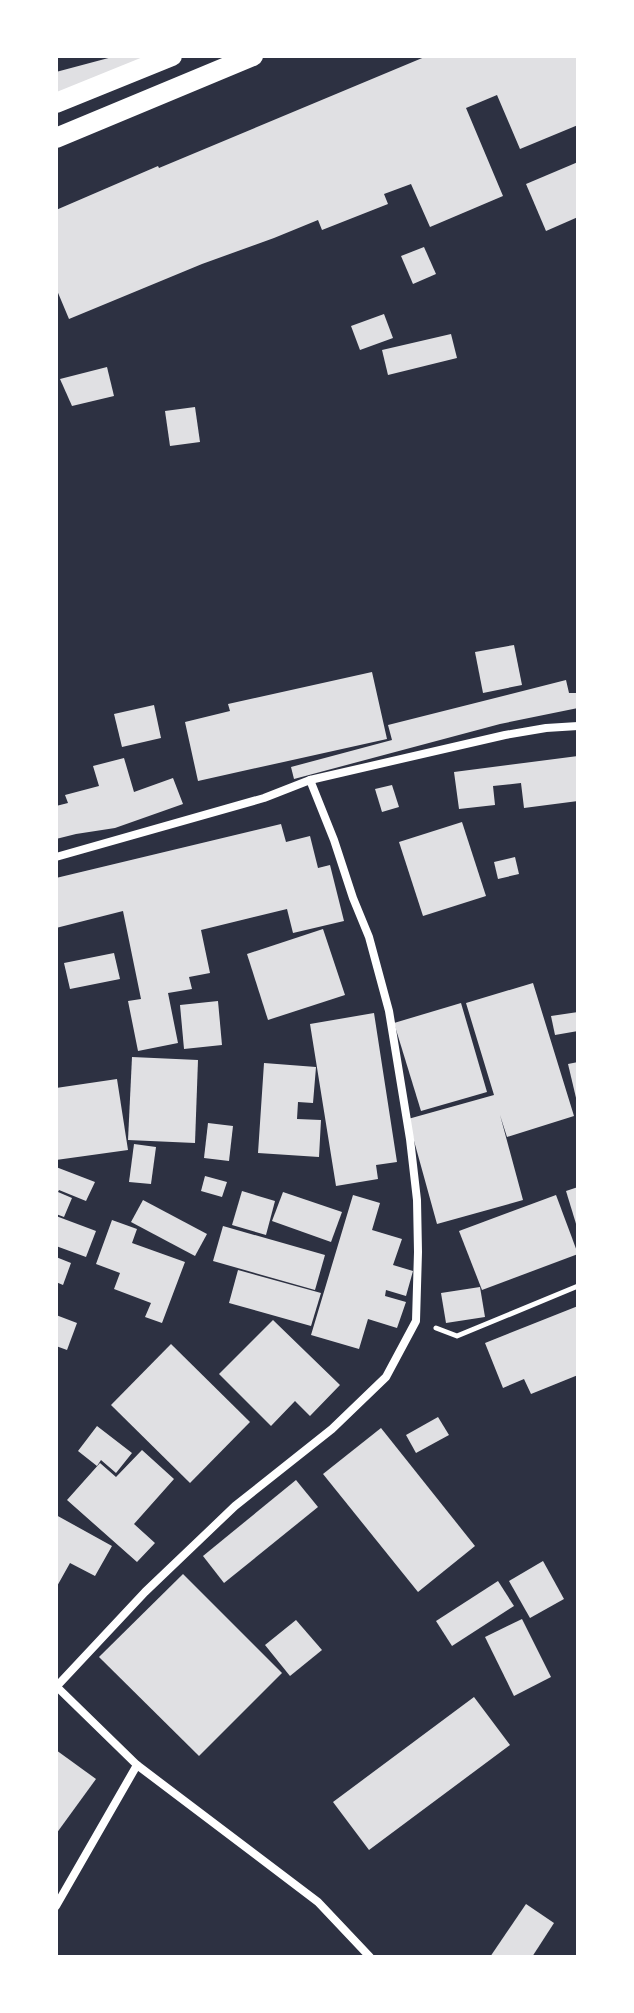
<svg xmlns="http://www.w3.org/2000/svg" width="634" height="2013" viewBox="0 0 634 2013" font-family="Commissioner,sans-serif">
  <rect width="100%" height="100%" fill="#2d3142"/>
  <g fill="#e0e0e3">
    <path d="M116 56H160L56 96V72Z"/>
    <path d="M427 56H578V125L520 149 497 95 466 108 503 196 430 227 411 184 384 194 388 204 322 230 318 220 274 238 202 264 69 319 56 288V210L158 166 159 168Z"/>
    <path d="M578 162V217L546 231 526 184Z"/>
    <path d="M424 247 436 274 413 284 401 256Z"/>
    <path d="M384 314 393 338 360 350 351 326Z"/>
    <path d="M451 334 457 358 388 375 382 350Z"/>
    <path d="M107 367 114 396 72 406 60 379Z"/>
    <path d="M195 407 200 442 170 446 165 411Z"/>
    <path d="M514 645 522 685 483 693 475 652Z"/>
    <path d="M372 672 387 739 198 781 185 722 230 711 228 704Z"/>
    <path d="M566 680 569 693H578V708L500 724 294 779 291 767 392 740 388 725Z"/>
    <path d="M154 705 161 738 122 747 114 714Z"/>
    <path d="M578 756V801L524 808 521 783 493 786 495 805 459 809 454 772Z"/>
    <path d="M124 758 134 792 173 778 183 804 115 828 76 834 56 839V806L68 803 65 795 99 786 93 766Z"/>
    <path d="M392 785 399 807 382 812 375 789Z"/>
    <path d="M462 822 486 896 423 916 399 842Z"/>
    <path d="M281 824 286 842 310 836 318 868 330 865 344 921 293 933 287 909 201 930 210 973 189 977 192 989 168 993 178 1043 138 1051 128 1001 141 999 123 911 56 928V878Z"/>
    <path d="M515 857 519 874 498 879 494 862Z"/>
    <path d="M323 929 345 995 268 1020 247 954Z"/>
    <path d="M114 953 120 979 70 989 64 963Z"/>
    <path d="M533 983 574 1116 507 1137 500 1115 523 1200 437 1224 408 1119 494 1095 466 1003Z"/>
    <path d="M218 1001 222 1045 184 1049 180 1005Z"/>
    <path d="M461 1003 487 1092 421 1111 394 1023Z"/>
    <path d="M578 1012V1031L555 1035 551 1016Z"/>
    <path d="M374 1013 397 1162 376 1165 378 1179 336 1186 310 1024Z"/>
    <path d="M132 1057 198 1060 195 1143 128 1140Z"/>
    <path d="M578 1062V1102H577L568 1064Z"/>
    <path d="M264 1063 316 1067 313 1103 298 1102 297 1119 321 1120 319 1157 258 1153Z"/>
    <path d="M117 1079 128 1150 56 1160V1088Z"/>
    <path d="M208 1123 233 1126 229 1161 204 1158Z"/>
    <path d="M134 1144 156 1147 151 1184 129 1182Z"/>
    <path d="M56 1167 95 1182 86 1201 59 1190 58 1192 72 1198 64 1217 56 1214Z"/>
    <path d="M205 1176 227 1182 222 1197 201 1191Z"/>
    <path d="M578 1187V1226L577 1227 566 1191Z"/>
    <path d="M242 1191 275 1201 266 1235 232 1225Z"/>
    <path d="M283 1192 342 1212 331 1242 272 1221Z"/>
    <path d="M353 1195 380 1203 372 1230 402 1239 393 1265 413 1271 406 1296 386 1290 385 1296 406 1302 397 1328 368 1319 359 1349 311 1335Z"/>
    <path d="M556 1195 578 1254 482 1290 459 1231Z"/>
    <path d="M143 1200 207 1234 195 1256 131 1222Z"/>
    <path d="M56 1216 96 1231 86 1257 56 1246Z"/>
    <path d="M112 1220 137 1229 132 1243 185 1262 162 1323 145 1317 151 1303 114 1289 120 1273 96 1264Z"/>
    <path d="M223 1226 325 1255 315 1290 213 1261Z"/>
    <path d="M56 1257 71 1263 63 1285 56 1282Z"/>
    <path d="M238 1270 321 1293 311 1326 229 1303Z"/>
    <path d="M480 1287 485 1317 446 1323 441 1293Z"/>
    <path d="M578 1306V1375L531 1394 524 1379 503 1388 485 1343Z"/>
    <path d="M56 1315 77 1323 67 1350 56 1346Z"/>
    <path d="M273 1320 340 1385 310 1416 295 1401 271 1426 219 1374Z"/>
    <path d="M171 1344 250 1422 190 1483 111 1405Z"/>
    <path d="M438 1417 449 1435 416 1453 406 1435Z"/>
    <path d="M97 1426 132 1453 116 1473 101 1460 97 1466 78 1451Z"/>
    <path d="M381 1428 475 1546 418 1592 323 1474Z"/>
    <path d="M142 1450 174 1479 134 1524 155 1543 137 1562 67 1500 100 1463 116 1477Z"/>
    <path d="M296 1480 318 1507 224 1583 203 1556Z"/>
    <path d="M56 1515 112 1546 95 1576 70 1563 56 1588Z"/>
    <path d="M543 1561 564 1599 530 1618 509 1581Z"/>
    <path d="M183 1574 282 1673 199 1756 99 1657Z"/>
    <path d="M498 1581 514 1606 452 1646 436 1621Z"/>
    <path d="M522 1619 551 1677 514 1696 485 1637Z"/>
    <path d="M296 1620 322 1650 290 1676 265 1645Z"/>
    <path d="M474 1697 510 1745 369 1850 333 1802Z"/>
    <path d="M56 1750 96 1779 56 1834Z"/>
    <path d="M526 1904 554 1923 532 1957H490Z"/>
  </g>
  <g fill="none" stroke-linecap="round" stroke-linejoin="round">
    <path stroke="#fff" stroke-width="5" d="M436 1328 457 1336 578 1286"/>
    <g stroke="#fff" stroke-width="8">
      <path d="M56 857 264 798 310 780 505 735 546 728 578 726"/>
      <path d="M56 1686 137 1765 318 1902 370 1957"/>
      <path d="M57 1686 145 1592 235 1506 332 1429 386 1377 416 1321 418 1252 417 1200 410 1139 389 1011 369 937 353 898 334 840 310 780"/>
      <path d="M56 1906 137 1765"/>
    </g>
    <g stroke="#fff" stroke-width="20">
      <path d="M56 103 172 56"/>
      <path d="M56 138 253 56"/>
    </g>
  </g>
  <rect width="634" height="2013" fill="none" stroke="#ffffff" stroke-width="116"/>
</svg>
